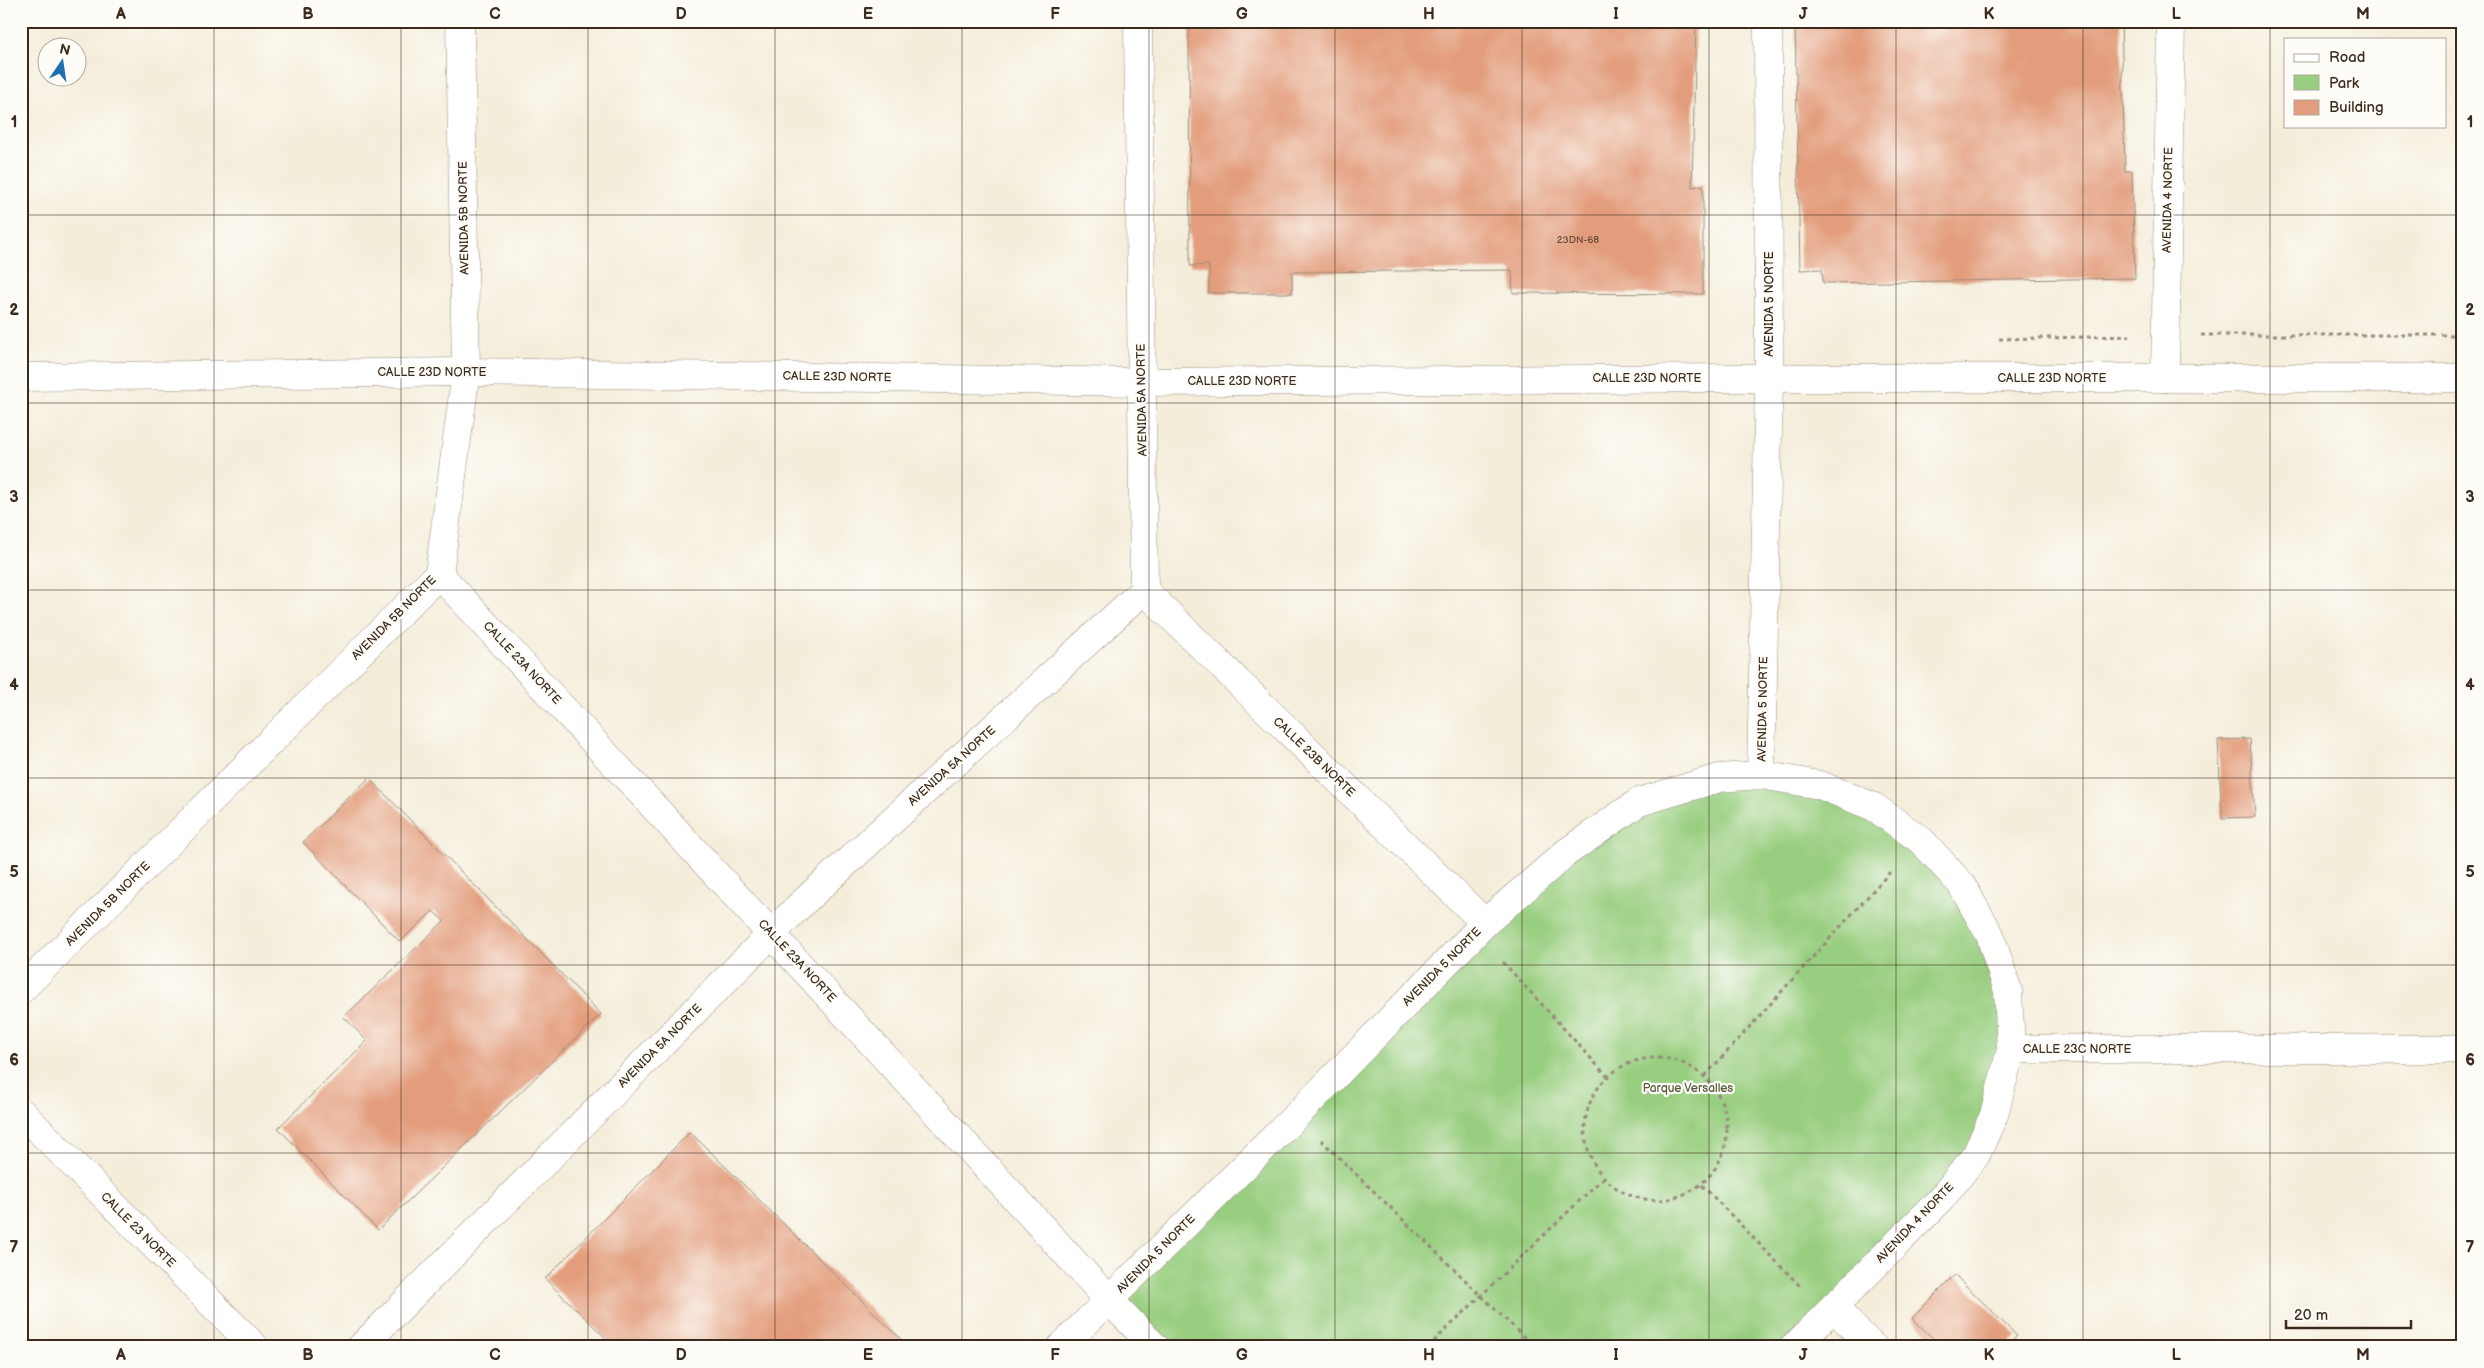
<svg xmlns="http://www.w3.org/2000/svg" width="2484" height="1368" viewBox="0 0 2484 1368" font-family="'Balsamiq Sans',sans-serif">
  <rect width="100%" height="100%" fill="#fdfcf7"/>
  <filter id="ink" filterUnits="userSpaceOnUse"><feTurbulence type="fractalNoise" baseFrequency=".02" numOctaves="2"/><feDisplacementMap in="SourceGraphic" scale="10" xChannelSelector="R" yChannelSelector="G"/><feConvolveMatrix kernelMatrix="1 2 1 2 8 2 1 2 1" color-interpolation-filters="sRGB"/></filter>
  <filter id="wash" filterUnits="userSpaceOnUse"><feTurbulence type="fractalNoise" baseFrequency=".0096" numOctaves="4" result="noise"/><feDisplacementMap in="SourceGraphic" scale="20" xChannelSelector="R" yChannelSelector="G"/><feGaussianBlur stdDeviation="1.12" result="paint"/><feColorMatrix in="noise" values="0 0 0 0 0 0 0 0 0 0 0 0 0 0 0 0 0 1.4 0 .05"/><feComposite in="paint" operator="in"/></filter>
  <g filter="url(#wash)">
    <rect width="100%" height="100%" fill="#f4edda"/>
    <path fill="#98ce7f" stroke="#6a7c4e" d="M1719 778 1820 785 1961 884 2011 1049 1976 1155 1794 1347H1155L1109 1300 1567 852Z"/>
    <g id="blocks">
      <g fill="#e39d7d">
        <path d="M1189 21H1696L1692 187 1703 185V294L1513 293 1512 270 1292 272V293H1209V265L1190 266Z"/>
        <path d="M1795 21H2121L2125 171H2132L2135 278 1823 283 1822 269 1800 270Z"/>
        <path d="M2250 739 2255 817 2222 818 2218 740Z"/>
        <path d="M369 778 601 1014 378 1230 278 1128 367 1041 344 1017 444 921 433 911 400 942 303 842Z"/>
        <path d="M690 1132 909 1347H615L545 1279Z"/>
        <path d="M1955 1275 2017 1336 2007 1347H1942L1912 1318Z"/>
      </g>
    </g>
  </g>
  <g filter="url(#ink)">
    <use href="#blocks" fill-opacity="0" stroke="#988c7c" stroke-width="1"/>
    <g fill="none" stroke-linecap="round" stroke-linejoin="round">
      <g stroke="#988c7c" stroke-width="29">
        <g id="minor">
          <path d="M21 377 466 372 1143 382 1736 378H2463"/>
          <path d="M2165 378 2171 21"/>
          <path d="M439 574 1109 1300 1155 1347"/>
          <path d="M1144 590 1485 923"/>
          <path d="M1761 775 1769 378 1768 21"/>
          <path d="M21 990 439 574 466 372 460 21"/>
          <path d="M2011 1049H2463"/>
          <path d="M21 1112 255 1347"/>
          <path d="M1833 1307 1873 1347"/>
          <path d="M361 1347 798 907 1144 590 1138 21"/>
          <path d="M1061 1347 1296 1116 1485 923 1567 852 1639 802 1719 778 1761 775 1820 785 1874 807 1922 841 1961 884 1990 935 2008 991 2011 1049 1994 1115 1976 1155 1941 1199 1794 1347"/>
        </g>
      </g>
      <g stroke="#988c7c" stroke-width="3" stroke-dasharray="4 4" stroke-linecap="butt">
        <path d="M2201 335H2463"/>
        <path d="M1999 339 2130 336"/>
        <path d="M1503 962 1607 1076"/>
        <circle cx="1656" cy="1129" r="71"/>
        <path d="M1705 1076 1890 872"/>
        <path d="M1321 1140 1534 1347"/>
        <path d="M1702 1185 1800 1286"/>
        <path d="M1428 1347 1603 1178"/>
      </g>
      <use href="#minor" stroke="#fff" stroke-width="28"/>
    </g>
  </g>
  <path fill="none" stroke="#3b2a1e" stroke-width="1" stroke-opacity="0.55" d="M214 21V1347M401 21V1347M588 21V1347M775 21V1347M962 21V1347M1149 21V1347M1335 21V1347M1522 21V1347M1709 21V1347M1896 21V1347M2083 21V1347M2270 21V1347M21 215H2463M21 403H2463M21 590H2463M21 778H2463M21 965H2463M21 1153H2463"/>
  <g text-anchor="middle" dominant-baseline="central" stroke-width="4.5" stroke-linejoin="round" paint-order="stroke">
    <g font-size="10" fill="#654736">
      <text x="1578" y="240">23DN-68</text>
    </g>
    <g font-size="12" fill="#3b2a1e" stroke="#fdfcf7">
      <text transform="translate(2168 200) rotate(-89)">AVENIDA 4 NORTE</text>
      <text transform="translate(464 218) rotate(-91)">AVENIDA 5B NORTE</text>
      <text transform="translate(1769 304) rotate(-90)">AVENIDA 5 NORTE</text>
      <text x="432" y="372">CALLE 23D NORTE</text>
      <text transform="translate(837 377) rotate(1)">CALLE 23D NORTE</text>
      <text x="1647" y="378">CALLE 23D NORTE</text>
      <text x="2052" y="378">CALLE 23D NORTE</text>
      <text x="1242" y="381">CALLE 23D NORTE</text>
      <text transform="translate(1142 400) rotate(-91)">AVENIDA 5A NORTE</text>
      <text transform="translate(394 618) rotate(-45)">AVENIDA 5B NORTE</text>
      <text transform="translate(522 663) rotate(47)">CALLE 23A NORTE</text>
      <text transform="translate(1763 709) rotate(-89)">AVENIDA 5 NORTE</text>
      <text transform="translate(1314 757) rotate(44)">CALLE 23B NORTE</text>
      <text transform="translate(952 766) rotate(-42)">AVENIDA 5A NORTE</text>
      <text transform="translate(108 904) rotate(-45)">AVENIDA 5B NORTE</text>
      <text transform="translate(797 961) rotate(47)">CALLE 23A NORTE</text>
      <text transform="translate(1442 967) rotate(-45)">AVENIDA 5 NORTE</text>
      <text transform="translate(660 1046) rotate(-45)">AVENIDA 5A NORTE</text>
      <text x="2077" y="1049">CALLE 23C NORTE</text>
      <text transform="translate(1915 1223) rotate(-46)">AVENIDA 4 NORTE</text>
      <text transform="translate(138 1230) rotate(45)">CALLE 23 NORTE</text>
      <text transform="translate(1156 1254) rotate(-45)">AVENIDA 5 NORTE</text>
    </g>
    <g font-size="12" fill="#575b3b" stroke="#fdfcf7">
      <text x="1688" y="1088">Parque Versalles</text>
    </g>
  </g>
  <rect width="2484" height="1368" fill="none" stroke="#fdfcf7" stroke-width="55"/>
  <rect x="2284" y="38" width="162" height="90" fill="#fdfcf7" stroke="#afa8a0"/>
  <rect x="2294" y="54" width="25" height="8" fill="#ffffff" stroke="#afa8a0"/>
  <text x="2329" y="62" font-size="15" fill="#3b2a1e">Road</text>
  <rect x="2294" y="75" width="25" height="15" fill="#98ce7f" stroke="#afa8a0"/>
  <text x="2329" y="88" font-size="15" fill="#3b2a1e">Park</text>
  <rect x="2294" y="100" width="25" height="15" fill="#e39d7d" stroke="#afa8a0"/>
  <text x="2329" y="112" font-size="15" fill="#3b2a1e">Building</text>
  <g transform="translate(62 62) rotate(13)"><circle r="24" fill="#fdfcf7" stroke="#afa8a0"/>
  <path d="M0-4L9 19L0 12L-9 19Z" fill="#1f6fb2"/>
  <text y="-8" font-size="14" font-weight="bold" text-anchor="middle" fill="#3b2a1e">N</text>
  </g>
  <path d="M2286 1320v8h125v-8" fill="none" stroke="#3b2a1e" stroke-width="2.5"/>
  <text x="2294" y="1320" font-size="15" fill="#3b2a1e" stroke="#fdfcf7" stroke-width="4" paint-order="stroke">20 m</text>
  <rect x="28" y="28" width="2428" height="1312" fill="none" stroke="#3b2a1e" stroke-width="2"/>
  <g font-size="16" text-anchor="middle" font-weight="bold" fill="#3b2a1e">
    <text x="121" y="19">A</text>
    <text x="308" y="19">B</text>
    <text x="495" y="19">C</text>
    <text x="681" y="19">D</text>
    <text x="868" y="19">E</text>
    <text x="1055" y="19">F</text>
    <text x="1242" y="19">G</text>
    <text x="1429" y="19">H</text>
    <text x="1616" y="19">I</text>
    <text x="1803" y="19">J</text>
    <text x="1989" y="19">K</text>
    <text x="2176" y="19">L</text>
    <text x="2363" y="19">M</text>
    <text x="14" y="127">1</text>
    <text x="2470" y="127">1</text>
    <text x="14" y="315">2</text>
    <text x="2470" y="315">2</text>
    <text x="14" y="502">3</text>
    <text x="2470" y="502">3</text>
    <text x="14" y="690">4</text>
    <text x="2470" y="690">4</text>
    <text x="14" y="877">5</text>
    <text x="2470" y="877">5</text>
    <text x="14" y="1065">6</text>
    <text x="2470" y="1065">6</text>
    <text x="14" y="1252">7</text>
    <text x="2470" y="1252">7</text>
    <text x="121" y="1360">A</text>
    <text x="308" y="1360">B</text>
    <text x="495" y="1360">C</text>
    <text x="681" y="1360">D</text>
    <text x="868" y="1360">E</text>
    <text x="1055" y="1360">F</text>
    <text x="1242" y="1360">G</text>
    <text x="1429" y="1360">H</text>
    <text x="1616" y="1360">I</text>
    <text x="1803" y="1360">J</text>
    <text x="1989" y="1360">K</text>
    <text x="2176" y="1360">L</text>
    <text x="2363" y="1360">M</text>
  </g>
</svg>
